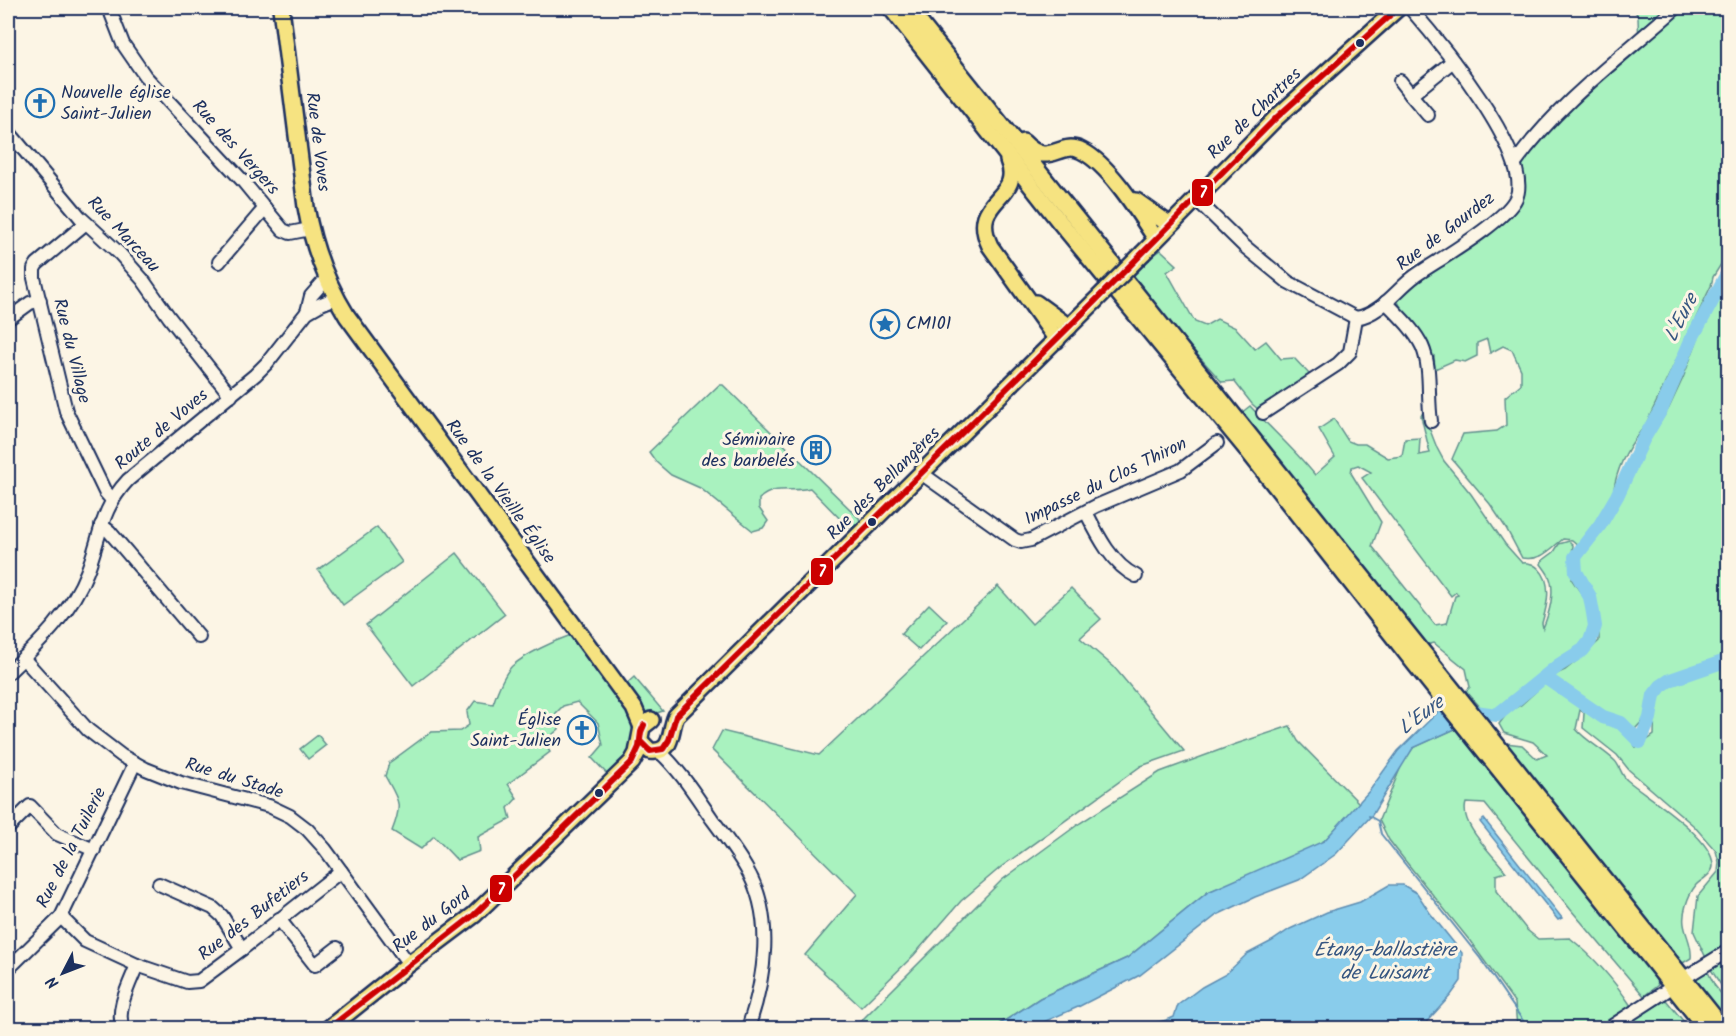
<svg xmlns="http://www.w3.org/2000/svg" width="1736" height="1036" viewBox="0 0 1736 1036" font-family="Kalam,sans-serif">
  <rect width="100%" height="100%" fill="#fcf5e5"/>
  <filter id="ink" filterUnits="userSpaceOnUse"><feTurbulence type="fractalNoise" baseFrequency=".0167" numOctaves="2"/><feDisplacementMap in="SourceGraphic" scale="12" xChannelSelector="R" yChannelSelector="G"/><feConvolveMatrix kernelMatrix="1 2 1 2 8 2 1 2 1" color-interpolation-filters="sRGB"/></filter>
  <g filter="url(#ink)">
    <g fill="#a9f2bf" stroke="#62908e" stroke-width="1.5" fill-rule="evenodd">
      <path d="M1634 8H1659L1669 19 1683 8H1728V253L1713 277 1711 286 1645 426C1631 442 1620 461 1615 483 1614 489 1613 495 1611 501 1606 518 1590 533 1580 547L1572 540 1563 539C1549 550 1542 561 1522 558L1506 528 1490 504 1452 459 1463 434 1497 431 1506 425 1505 397 1521 384V370L1512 350 1503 346 1490 353 1487 339 1477 343V356L1465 362 1455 360 1435 369 1434 356 1433 357 1426 339 1402 310 1396 297 1513 207 1520 205 1525 180 1522 163 1559 119 1639 48 1638 17Z"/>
      <path d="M1161 250 1177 265 1167 272 1195 322 1205 326 1217 319 1236 328 1255 349 1266 341 1281 359 1294 358 1311 376 1259 410 1252 404 1234 381 1222 382 1129 279C1142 270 1147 258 1161 250Z"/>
      <path d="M1728 280V642L1724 640 1722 644 1728 646V945L1706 958 1694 932 1698 896 1718 872 1719 862 1716 851 1694 826 1629 770 1617 755 1583 728 1584 713 1580 710 1576 729C1587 742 1603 749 1615 761 1620 766 1621 775 1627 780 1646 796 1713 837 1713 865 1714 873 1701 880 1696 885 1692 890 1688 898 1686 905 1678 930 1693 938 1691 958L1678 966 1505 743 1522 745 1537 759 1547 755 1533 742 1504 733 1499 724 1509 711 1521 705 1554 675 1565 670 1584 655 1599 641V618L1595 600 1579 572V560L1611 514 1632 468 1669 408 1683 378 1706 318ZM1660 681 1655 703 1654 735 1636 748 1627 729 1636 728 1646 717Z"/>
      <path d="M719 385H723L859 518 860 521 854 527H848L810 488C791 493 775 484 759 499V508L768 521 763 528 753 531 700 488 671 475 656 462 649 452Z"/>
      <path d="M1250 406C1271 429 1295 450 1315 475L1335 457 1319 429 1334 419 1348 441 1356 444H1365L1388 458 1402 456 1405 439 1420 438 1419 455 1430 453 1421 416 1423 412 1437 448 1444 461 1471 494 1505 544 1522 563C1528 562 1534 564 1539 569 1553 583 1547 606 1542 623L1543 628C1549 614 1556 591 1549 576 1547 572 1544 568 1541 564L1542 561 1554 552 1559 544 1569 541 1573 545 1571 563 1572 580 1590 606 1591 621 1589 637 1578 648 1562 656 1557 661 1554 668 1531 687 1496 711 1482 709 1466 691 1470 687 1466 669 1434 643 1427 645 1241 413ZM1358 465 1371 472 1362 478 1451 596 1456 592 1458 595 1455 596 1447 623 1435 625 1372 546 1381 522 1351 473 1352 467Z"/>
      <path d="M377 527 402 562 343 605 318 570Z"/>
      <path d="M457 553 505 614 413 686 366 625Z"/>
      <path d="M998 586 1032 624 1071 588 1101 619 1080 638 1114 667 1184 751 1141 766 1001 867 961 901 914 955 861 1007 805 955 857 894 712 750 722 731 819 755Z"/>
      <path d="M929 604 947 621 919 650 901 634Z"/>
      <path d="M571 635 633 720V750L607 774 592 758 603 745 598 723 577 702 563 706 556 713 559 729 547 739 517 734 516 738 524 747 544 742 550 752 508 784 517 798 508 808 511 819 478 837 480 851 457 860 434 836 421 849 392 831C403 803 399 801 385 776L389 763 431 732 460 731 469 725 467 712 475 701 493 704C497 692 503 675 512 666 526 654 554 641 571 635Z"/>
      <path d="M634 677 663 711 650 715 638 705 624 686Z"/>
      <path d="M1290 726 1298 741 1359 803 1324 841 1276 866 1208 892 1127 958 1040 998 993 1028H854L1002 880 1080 823 1160 772 1236 744Z"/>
      <path d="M1455 729 1654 976 1658 985 1644 996 1571 910 1485 804 1466 803C1459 825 1493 854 1506 872L1496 875V891L1527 930 1538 939 1570 938C1595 958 1614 980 1631 1006L1601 1028H1517L1515 1003 1470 941 1403 858 1389 840 1379 820 1402 764 1413 748Z"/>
      <path d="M318 735 326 745 308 759 300 749Z"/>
      <path d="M1728 953V996L1708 965Z"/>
      <path d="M1707 970 1715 986 1728 1002V1023L1691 978Z"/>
      <path d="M1666 1000 1689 1028H1617Z"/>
    </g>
    <g fill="#89cceb" stroke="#5d8db3" stroke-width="1.5">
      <path d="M1440 710 1455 729 1413 748 1372 815 1336 854 1299 880 1255 897 1217 915 1140 975 1078 1007 1030 1028H994L1040 998 1127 958 1208 892 1324 841 1370 790 1398 751Z"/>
      <path d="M1484 819 1562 918 1558 920 1480 822Z"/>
      <path d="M1389 885H1403L1417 893 1430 913 1462 953 1461 981 1451 995 1421 1028H1139C1152 1022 1162 1023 1174 1017L1178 1005 1202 987 1226 974 1247 954 1272 941 1290 929 1327 912 1360 902Z"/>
    </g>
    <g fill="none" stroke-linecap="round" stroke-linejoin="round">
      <path stroke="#5d8db3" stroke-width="2" d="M1369 816 1378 821 1381 834 1480 958 1528 1028"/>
      <g stroke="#89cceb" stroke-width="14">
        <path d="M1546 678 1603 717 1621 723 1640 742 1650 718 1654 695 1661 686 1670 680 1728 660"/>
        <path d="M1432 730 1461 710 1497 715 1559 665 1583 650 1590 641 1595 626 1593 613 1590 597 1576 572 1575 557 1600 525 1617 496 1643 440 1662 408 1692 338 1728 272"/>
      </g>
      <g stroke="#1b2f5e" stroke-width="16">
        <g id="minor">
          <path d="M109 8 123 44 145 76 241 179 283 230 290 233 310 229"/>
          <path d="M1400 81 1411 95 1453 61"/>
          <path d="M1411 95 1428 115"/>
          <path d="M8 131 80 217 120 254 143 280 169 317 231 396"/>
          <path d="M1515 163C1559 102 1621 57 1676 8"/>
          <path d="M1196 199 1244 246 1288 282 1356 318"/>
          <path d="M86 223 37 264 34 269V278L66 411 105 492 112 500"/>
          <path d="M219 262 265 208"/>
          <path d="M1386 302C1398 315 1414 329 1422 346 1432 368 1427 397 1431 421"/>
          <path d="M307 312 311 296 326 279"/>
          <path d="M8 319 30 303 40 300"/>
          <path d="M1263 413 1338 364 1350 352 1356 318C1381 314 1396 290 1415 276 1422 271 1430 266 1438 261 1457 249 1507 218 1516 198 1535 157 1438 40 1410 8"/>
          <path d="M921 473 1015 540 1021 542 1031 540 1096 506 1181 470 1217 443"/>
          <path d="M1086 512C1097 534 1112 565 1136 576"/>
          <path d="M101 525 109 531 199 637"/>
          <path d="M23 658 88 730 122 756 146 769 181 783 269 806 290 816 307 829 325 849 409 964"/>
          <path d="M8 673C38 644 72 612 87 572 101 536 100 510 128 480L255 375 267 363 307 312 321 304 336 298"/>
          <path d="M659 751C680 770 696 796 712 819 724 835 736 851 746 868 775 916 765 979 748 1028"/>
          <path d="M8 828 30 806 57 834 94 850"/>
          <path d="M159 884 213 908 222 916 242 949"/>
          <path d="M61 917 85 941 137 965 187 982 199 981 242 949 341 871"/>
          <path d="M279 919 315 965 337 948"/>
          <path d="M8 969 61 917 135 763"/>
          <path d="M1689 975 1728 951"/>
          <path d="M123 1028C115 1010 130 983 137 965"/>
          <path d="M1609 1028 1666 991"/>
        </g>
      </g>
      <g stroke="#1b2f5e" stroke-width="20">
        <g id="major">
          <path d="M281 8 306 207C313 247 326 282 347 316L634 708 642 727"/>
          <path d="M891 8 1059 221 1248 451 1415 664 1706 1028"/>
          <path d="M908 8 1723 1028"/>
          <path d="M1023 142C1050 170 1059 139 1082 151 1110 165 1139 213 1156 239"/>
          <path d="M1008 160C1025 200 967 198 990 246L1057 340"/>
          <path d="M1136 201 1170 225"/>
          <path d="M1143 253 1276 118 1398 8"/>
          <path d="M1036 303 1069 327"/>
          <path d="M640 741 650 751C674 754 669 731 676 716L1093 303"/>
          <path d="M329 1028 409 964 474 915 632 762 637 753 642 727 651 720"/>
        </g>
      </g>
      <use href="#minor" stroke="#fcf5e5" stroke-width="12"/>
      <use href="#major" stroke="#f6e381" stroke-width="15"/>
      <g stroke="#1b2f5e" stroke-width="20" stroke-linecap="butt">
        <path id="major-bridge" d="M1093 303 1143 253"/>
      </g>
      <use href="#major-bridge" stroke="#f6e381" stroke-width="15"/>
      <g stroke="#fcf5e5" stroke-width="10">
        <g id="bus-1">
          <path d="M640 741 650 751 663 749 669 740 676 716 1093 303 1276 118 1398 8"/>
          <path d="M329 1028 474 915 632 762 639 747 641 732 644 725"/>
        </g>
      </g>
      <use href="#bus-1" stroke="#c00" stroke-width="6"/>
    </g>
  </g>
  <defs>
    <g id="church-ring" transform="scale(1.5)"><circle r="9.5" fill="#fcf5e5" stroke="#1f6fb2" stroke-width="1.5"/><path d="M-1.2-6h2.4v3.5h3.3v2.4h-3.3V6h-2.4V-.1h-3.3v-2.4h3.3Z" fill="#1f6fb2"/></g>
    <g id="sight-ring" transform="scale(1.5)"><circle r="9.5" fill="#fcf5e5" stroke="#1f6fb2" stroke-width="1.5"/><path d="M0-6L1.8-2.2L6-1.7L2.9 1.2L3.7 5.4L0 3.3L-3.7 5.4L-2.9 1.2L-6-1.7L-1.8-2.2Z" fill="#1f6fb2"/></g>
    <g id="building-ring" transform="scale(1.5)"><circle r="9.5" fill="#fcf5e5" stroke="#1f6fb2" stroke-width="1.5"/><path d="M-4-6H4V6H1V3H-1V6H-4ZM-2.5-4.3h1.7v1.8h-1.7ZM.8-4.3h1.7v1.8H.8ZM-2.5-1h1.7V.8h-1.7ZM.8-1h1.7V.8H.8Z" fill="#1f6fb2"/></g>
  </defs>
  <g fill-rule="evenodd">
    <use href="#church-ring" x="40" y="103"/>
    <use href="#sight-ring" x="885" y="324"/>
    <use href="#building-ring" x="816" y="450"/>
    <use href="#church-ring" x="582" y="730"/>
  </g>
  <g fill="#1b2f5e" stroke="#fcf5e5" stroke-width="2">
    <circle cx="1360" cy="43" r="5"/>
    <circle cx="872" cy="522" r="5"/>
    <circle cx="599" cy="793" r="5"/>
  </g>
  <g text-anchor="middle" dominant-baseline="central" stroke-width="6" stroke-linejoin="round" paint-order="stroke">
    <g font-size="18" fill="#1b2f5e" stroke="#fcf5e5" text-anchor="start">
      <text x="61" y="93">Nouvelle église<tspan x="61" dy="21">Saint-Julien</tspan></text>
      <text x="906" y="324">CM101</text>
      <text x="795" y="440" text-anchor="end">Séminaire<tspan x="795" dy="21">des barbelés</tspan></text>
      <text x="561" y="720" text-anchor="end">Église<tspan x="561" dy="21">Saint-Julien</tspan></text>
    </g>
    <g font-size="18" fill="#1b2f5e" stroke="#fcf5e5">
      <text transform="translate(1255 114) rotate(-44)">Rue de Chartres</text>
      <text transform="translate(317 142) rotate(83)">Rue de Voves</text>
      <text transform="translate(235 148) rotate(48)">Rue des Vergers</text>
      <text transform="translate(1446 232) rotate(-37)">Rue de Gourdez</text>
      <text transform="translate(123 235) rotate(47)">Rue Marceau</text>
      <text transform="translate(71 351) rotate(76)">Rue du Village</text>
      <text transform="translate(162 430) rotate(-40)">Route de Voves</text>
      <text transform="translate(1106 482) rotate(-26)">Impasse du Clos Thiron</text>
      <text transform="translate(884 484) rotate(-45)">Rue des Bellangères</text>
      <text transform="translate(500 492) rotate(54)">Rue de la Vieille Église</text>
      <text transform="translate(234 779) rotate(17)">Rue du Stade</text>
      <text transform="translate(72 848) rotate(-63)">Rue de la Tuilerie</text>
      <text transform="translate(254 916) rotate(-38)">Rue des Bufetiers</text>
      <text transform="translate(432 921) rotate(-38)">Rue du Gord</text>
    </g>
    <g font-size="20" font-style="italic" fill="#365681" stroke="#fcf5e5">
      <text transform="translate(1682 318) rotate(-63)">L'Eure</text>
      <text transform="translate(1422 716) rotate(-37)">L'Eure</text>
      <text x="1385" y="951">Étang-ballastière<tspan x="1385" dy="23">de Luisant</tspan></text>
    </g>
  </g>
  <g stroke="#fcf5e5" stroke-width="2">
    <rect x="1191" y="178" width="23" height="29" rx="6" fill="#c00"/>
    <rect x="810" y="557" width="24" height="29" rx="6" fill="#c00"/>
    <rect x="489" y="874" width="24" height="29" rx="6" fill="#c00"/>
  </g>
  <g font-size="16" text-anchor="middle" font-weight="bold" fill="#fff">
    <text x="1203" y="198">7</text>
    <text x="822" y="577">7</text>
    <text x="501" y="895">7</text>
  </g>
  <rect width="1736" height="1036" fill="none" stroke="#fcf5e5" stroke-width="30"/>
  <rect x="15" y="15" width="1706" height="1006" fill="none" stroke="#1b2f5e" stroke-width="2" filter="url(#ink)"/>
  <g transform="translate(63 973) rotate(228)" stroke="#fcf5e5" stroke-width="4.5" paint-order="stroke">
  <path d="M0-4.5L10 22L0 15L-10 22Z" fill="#1b2f5e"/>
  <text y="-9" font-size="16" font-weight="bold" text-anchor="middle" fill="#1b2f5e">N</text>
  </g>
</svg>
